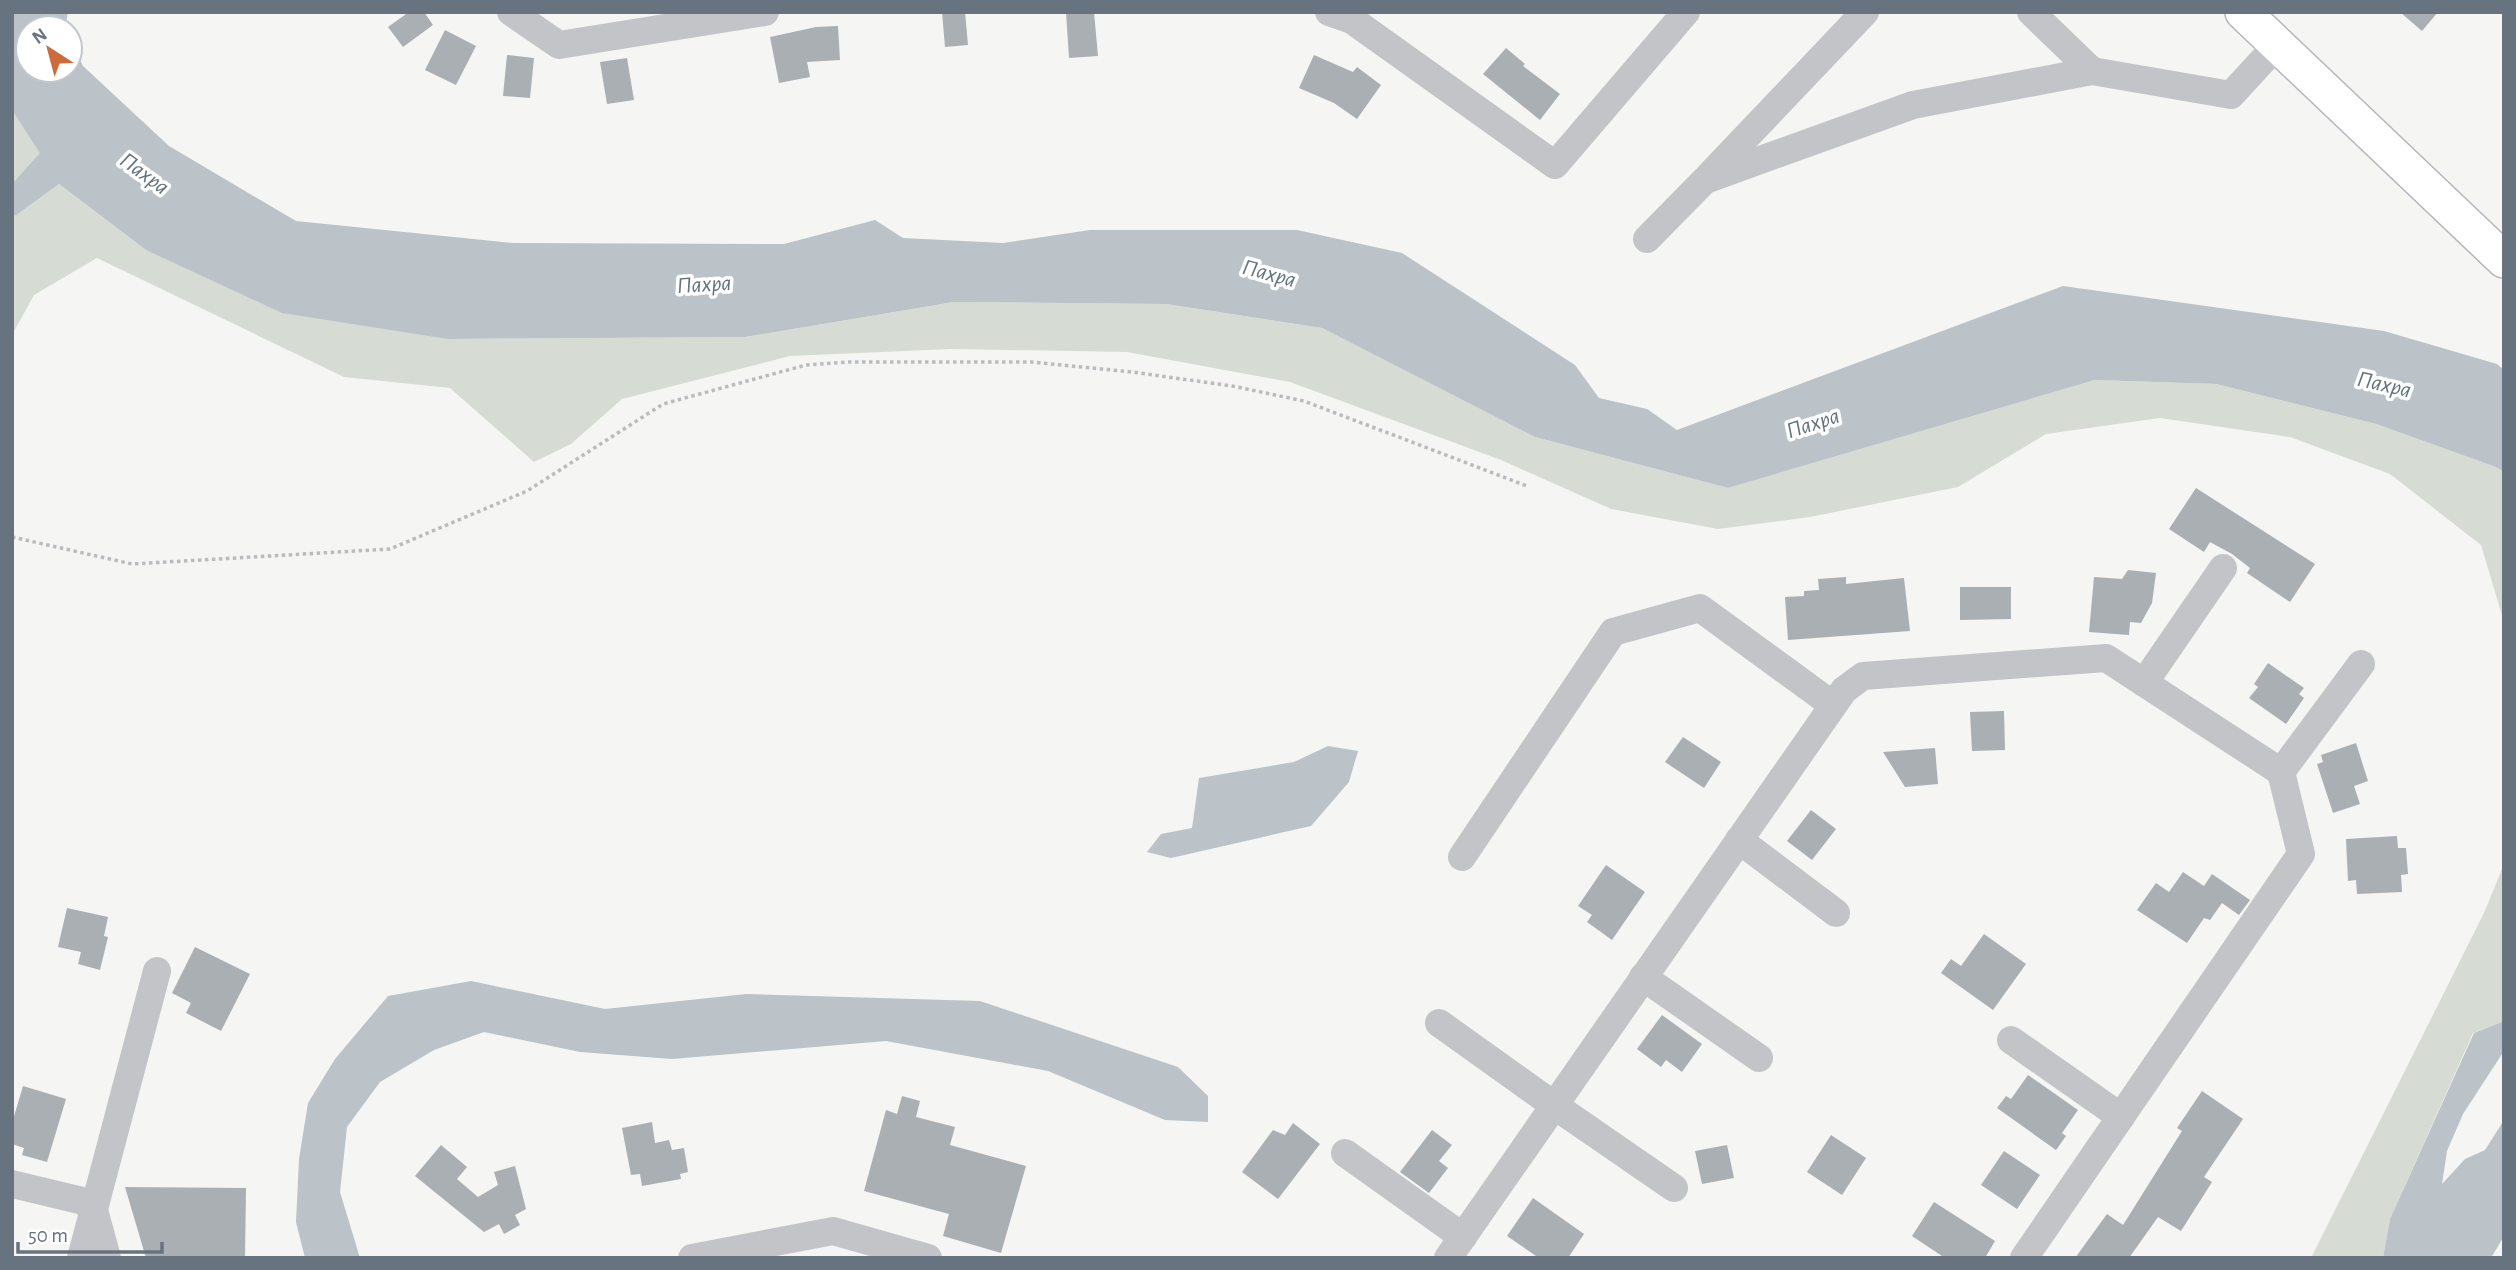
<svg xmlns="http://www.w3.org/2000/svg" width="2516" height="1270" viewBox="0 0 2516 1270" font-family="'Alegreya Sans',sans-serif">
  <rect width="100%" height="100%" fill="#f5f5f3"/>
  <g fill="#d6dcd4">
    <path d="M12 110 41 153 12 184Z"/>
    <path d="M59 184 146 250 448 339 745 337 954 302 1166 304 1322 328 1535 437 1728 488 2095 380 2216 384 2376 424 2496 467 2504 472V622L2481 545 2390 474 2290 437 2160 418 2046 434 1958 487 1810 517 1718 529 1611 509 1501 460 1290 382 1127 352 951 349 790 356 622 399 571 444 534 462 450 388 344 377 97 258 34 295 12 335V213L15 216Z"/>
    <path d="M2504 864V1021L2473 1033 2390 1219 2383 1258H2311L2484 913Z"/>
  </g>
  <g fill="#bbc3c8">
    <path d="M12 12H68L65 28H28V70H70V40L83 66 169 146 296 221 513 243 784 244 875 220 903 238 1003 243 1090 230H1297L1402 253 1575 365 1599 398 1647 409 1677 430 2063 286 2384 331 2497 364 2504 370V472L2496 467 2376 424 2216 384 2095 380 1728 488 1535 437 1322 328 1166 304 954 302 745 337 448 339 282 313 146 250 59 184 15 216 12 213V184L40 153 12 110Z"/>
    <path d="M1328 746 1358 751 1349 782 1311 826 1171 858 1147 852 1161 834 1192 828 1199 778 1294 762Z"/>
    <path d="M471 981 605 1009 746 994 980 1001 1178 1067 1208 1096V1122L1165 1120 1048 1071 886 1041 672 1059 580 1052 484 1032 434 1050 380 1082 347 1127 340 1192 360 1258H305L296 1222 299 1159 308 1103 335 1059 388 996Z"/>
    <path d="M2504 1021V1051L2463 1114 2447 1151 2442 1184 2465 1159 2485 1150 2504 1120V1236L2491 1258H2383L2390 1219 2474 1033Z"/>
  </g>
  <g fill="#aaafb4">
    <path d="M409 12H424L433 25 403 47 388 27Z"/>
    <path d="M942 12H965L968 45 945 47Z"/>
    <path d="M1066 12H1094L1098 56 1069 58Z"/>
    <path d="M2400 12H2438L2422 31Z"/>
    <path d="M838 26 840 60 807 62 810 77 779 83 770 37 816 27Z"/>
    <path d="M445 30 476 46 456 85 425 70Z"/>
    <path d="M1506 48 1525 64 1523 66 1560 94 1540 120 1483 74Z"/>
    <path d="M507 55 534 58 530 98 503 96Z"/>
    <path d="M1314 55 1353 72 1357 67 1381 85 1357 119 1334 103 1299 88Z"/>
    <path d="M627 58 634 100 607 104 600 62Z"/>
    <path d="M2196 488 2315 564 2290 602 2247 573 2250 568 2232 554 2210 542 2204 552 2169 529Z"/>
    <path d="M2128 570 2156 573 2152 603 2141 623 2130 622 2129 635 2089 632 2094 577 2122 579Z"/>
    <path d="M1846 577V584L1904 578 1910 631 1788 640 1785 597 1804 596V591L1819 590 1818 579Z"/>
    <path d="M1960 587H2011V619L1960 620Z"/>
    <path d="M2268 663 2304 688 2299 694 2304 698 2286 724 2249 698 2258 687 2254 684Z"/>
    <path d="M2004 711 2005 750 1972 751 1970 712Z"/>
    <path d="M1683 737 1721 762 1704 788 1665 762Z"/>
    <path d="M2356 743 2368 781 2354 786 2360 804 2333 813 2317 764 2323 762 2321 755Z"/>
    <path d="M1935 748 1938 784 1905 787 1883 752Z"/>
    <path d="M1811 810 1836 829 1812 860 1787 841Z"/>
    <path d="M2397 836 2398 848H2406L2408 874 2401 875 2402 892 2357 894 2356 880 2348 881 2346 839Z"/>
    <path d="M1606 865 1645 892 1612 940 1587 922 1592 915 1578 906Z"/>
    <path d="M2183 872 2204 886 2212 874 2250 900 2239 915 2222 903 2210 920 2204 918 2187 943 2137 910 2156 883 2169 892Z"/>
    <path d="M67 908 108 917 104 936 108 937 100 970 78 964 81 952 58 947Z"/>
    <path d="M1984 934 2026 964 1993 1010 1941 973 1951 959 1961 966Z"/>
    <path d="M195 947 250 974 221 1031 186 1013 191 1003 172 993Z"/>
    <path d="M1662 1015 1702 1044 1682 1072 1666 1060 1661 1067 1637 1049Z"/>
    <path d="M2028 1075 2078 1110 2062 1133 2066 1136 2056 1150 1997 1108 2006 1096 2011 1099Z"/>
    <path d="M23 1086 66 1099 47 1162 22 1155 24 1148 12 1144V1123Z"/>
    <path d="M2202 1091 2243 1119 2204 1177 2212 1182 2181 1231 2158 1217 2129 1258H2075L2107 1214 2123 1225 2182 1131 2177 1128Z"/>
    <path d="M902 1096 920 1101 916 1117 955 1127 950 1145 1026 1166 1001 1253 943 1236 949 1214 864 1191 886 1110 897 1114Z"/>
    <path d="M652 1122 655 1143 669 1140 672 1150 684 1148 688 1172 680 1174 681 1179 642 1186 640 1174 631 1175 622 1128Z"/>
    <path d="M1293 1123 1320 1144 1278 1199 1242 1172 1273 1130 1285 1135Z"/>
    <path d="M1432 1130 1452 1145 1439 1161 1448 1168 1429 1193 1400 1172Z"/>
    <path d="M1831 1135 1866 1158 1842 1195 1807 1172Z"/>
    <path d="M441 1145 467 1167 457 1179 478 1197 498 1185 494 1172 515 1166 526 1209 515 1215 520 1225 504 1234 499 1224 484 1232 415 1176Z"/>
    <path d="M1727 1145 1734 1178 1702 1184 1695 1151Z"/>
    <path d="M2004 1151 2040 1175 2017 1209 1981 1185Z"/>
    <path d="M125 1187 246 1188 245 1258H146Z"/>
    <path d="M1533 1198 1584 1234 1568 1258H1539L1507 1236Z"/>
    <path d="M1934 1202 1995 1241 1985 1258H1945L1912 1236Z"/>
  </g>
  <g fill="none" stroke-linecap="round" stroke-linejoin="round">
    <g stroke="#b3b6ba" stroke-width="38">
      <path id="major" d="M2243 12 2504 260"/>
    </g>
    <path stroke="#b9bbbe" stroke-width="3.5" stroke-dasharray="3.5 3.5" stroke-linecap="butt" d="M12 537 132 564 390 549 527 491 663 404 806 365 848 362H1031L1132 372 1232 386 1304 401 1527 486"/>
    <g stroke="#c2c4c7" stroke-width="28">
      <path d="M511 12 559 45 765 12"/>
      <path d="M1329 12 1352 20 1555 165 1686 12"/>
      <path d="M2031 12 2092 71"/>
      <path d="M1709 176 1865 12"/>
      <path d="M1647 239 1705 180 1913 105 2092 71 2231 95 2277 45"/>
      <path d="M2144 683 2223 568"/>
      <path d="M2281 772 2361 664"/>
      <path d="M1739 840 1836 913"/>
      <path d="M1462 857 1613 632 1700 608 1833 705"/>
      <path d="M1643 977 1759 1058"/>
      <path d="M1439 1023 1555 1106 1674 1188"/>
      <path d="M2011 1040 2121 1117"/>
      <path d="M1345 1153 1463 1237"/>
      <path d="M12 1184 83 1201 94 1210 107 1258"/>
      <path d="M81 1258 157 971"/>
      <path d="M692 1258 833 1231 928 1258"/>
      <path d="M1448 1258 1844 690 1863 676 2106 658 2281 772 2301 854 2024 1258"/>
    </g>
    <use href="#major" stroke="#fff" stroke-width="35"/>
  </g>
  <g text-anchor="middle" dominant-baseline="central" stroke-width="7" stroke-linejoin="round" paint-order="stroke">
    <g font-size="23" font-style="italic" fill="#63737c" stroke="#fff">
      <text transform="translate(144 174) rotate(36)">Пахра</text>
      <text transform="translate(1269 274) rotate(15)">Пахра</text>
      <text transform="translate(704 285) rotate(-3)">Пахра</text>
      <text transform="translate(2384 385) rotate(13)">Пахра</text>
      <text transform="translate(1813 424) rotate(-18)">Пахра</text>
    </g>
  </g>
  <rect width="2516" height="1270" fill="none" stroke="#687380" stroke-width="28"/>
  <g transform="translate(49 49) rotate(324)"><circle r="33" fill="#ffffff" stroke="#c3c7cc" stroke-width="2"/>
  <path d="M0-5L12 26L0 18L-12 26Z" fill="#ce6b3a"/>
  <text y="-10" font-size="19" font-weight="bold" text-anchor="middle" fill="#687380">N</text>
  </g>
  <path d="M18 1242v10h144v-10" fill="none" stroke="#687380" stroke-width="3.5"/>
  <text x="28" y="1242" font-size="21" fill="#687380" stroke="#ffffff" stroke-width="5" paint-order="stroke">50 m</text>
</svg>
